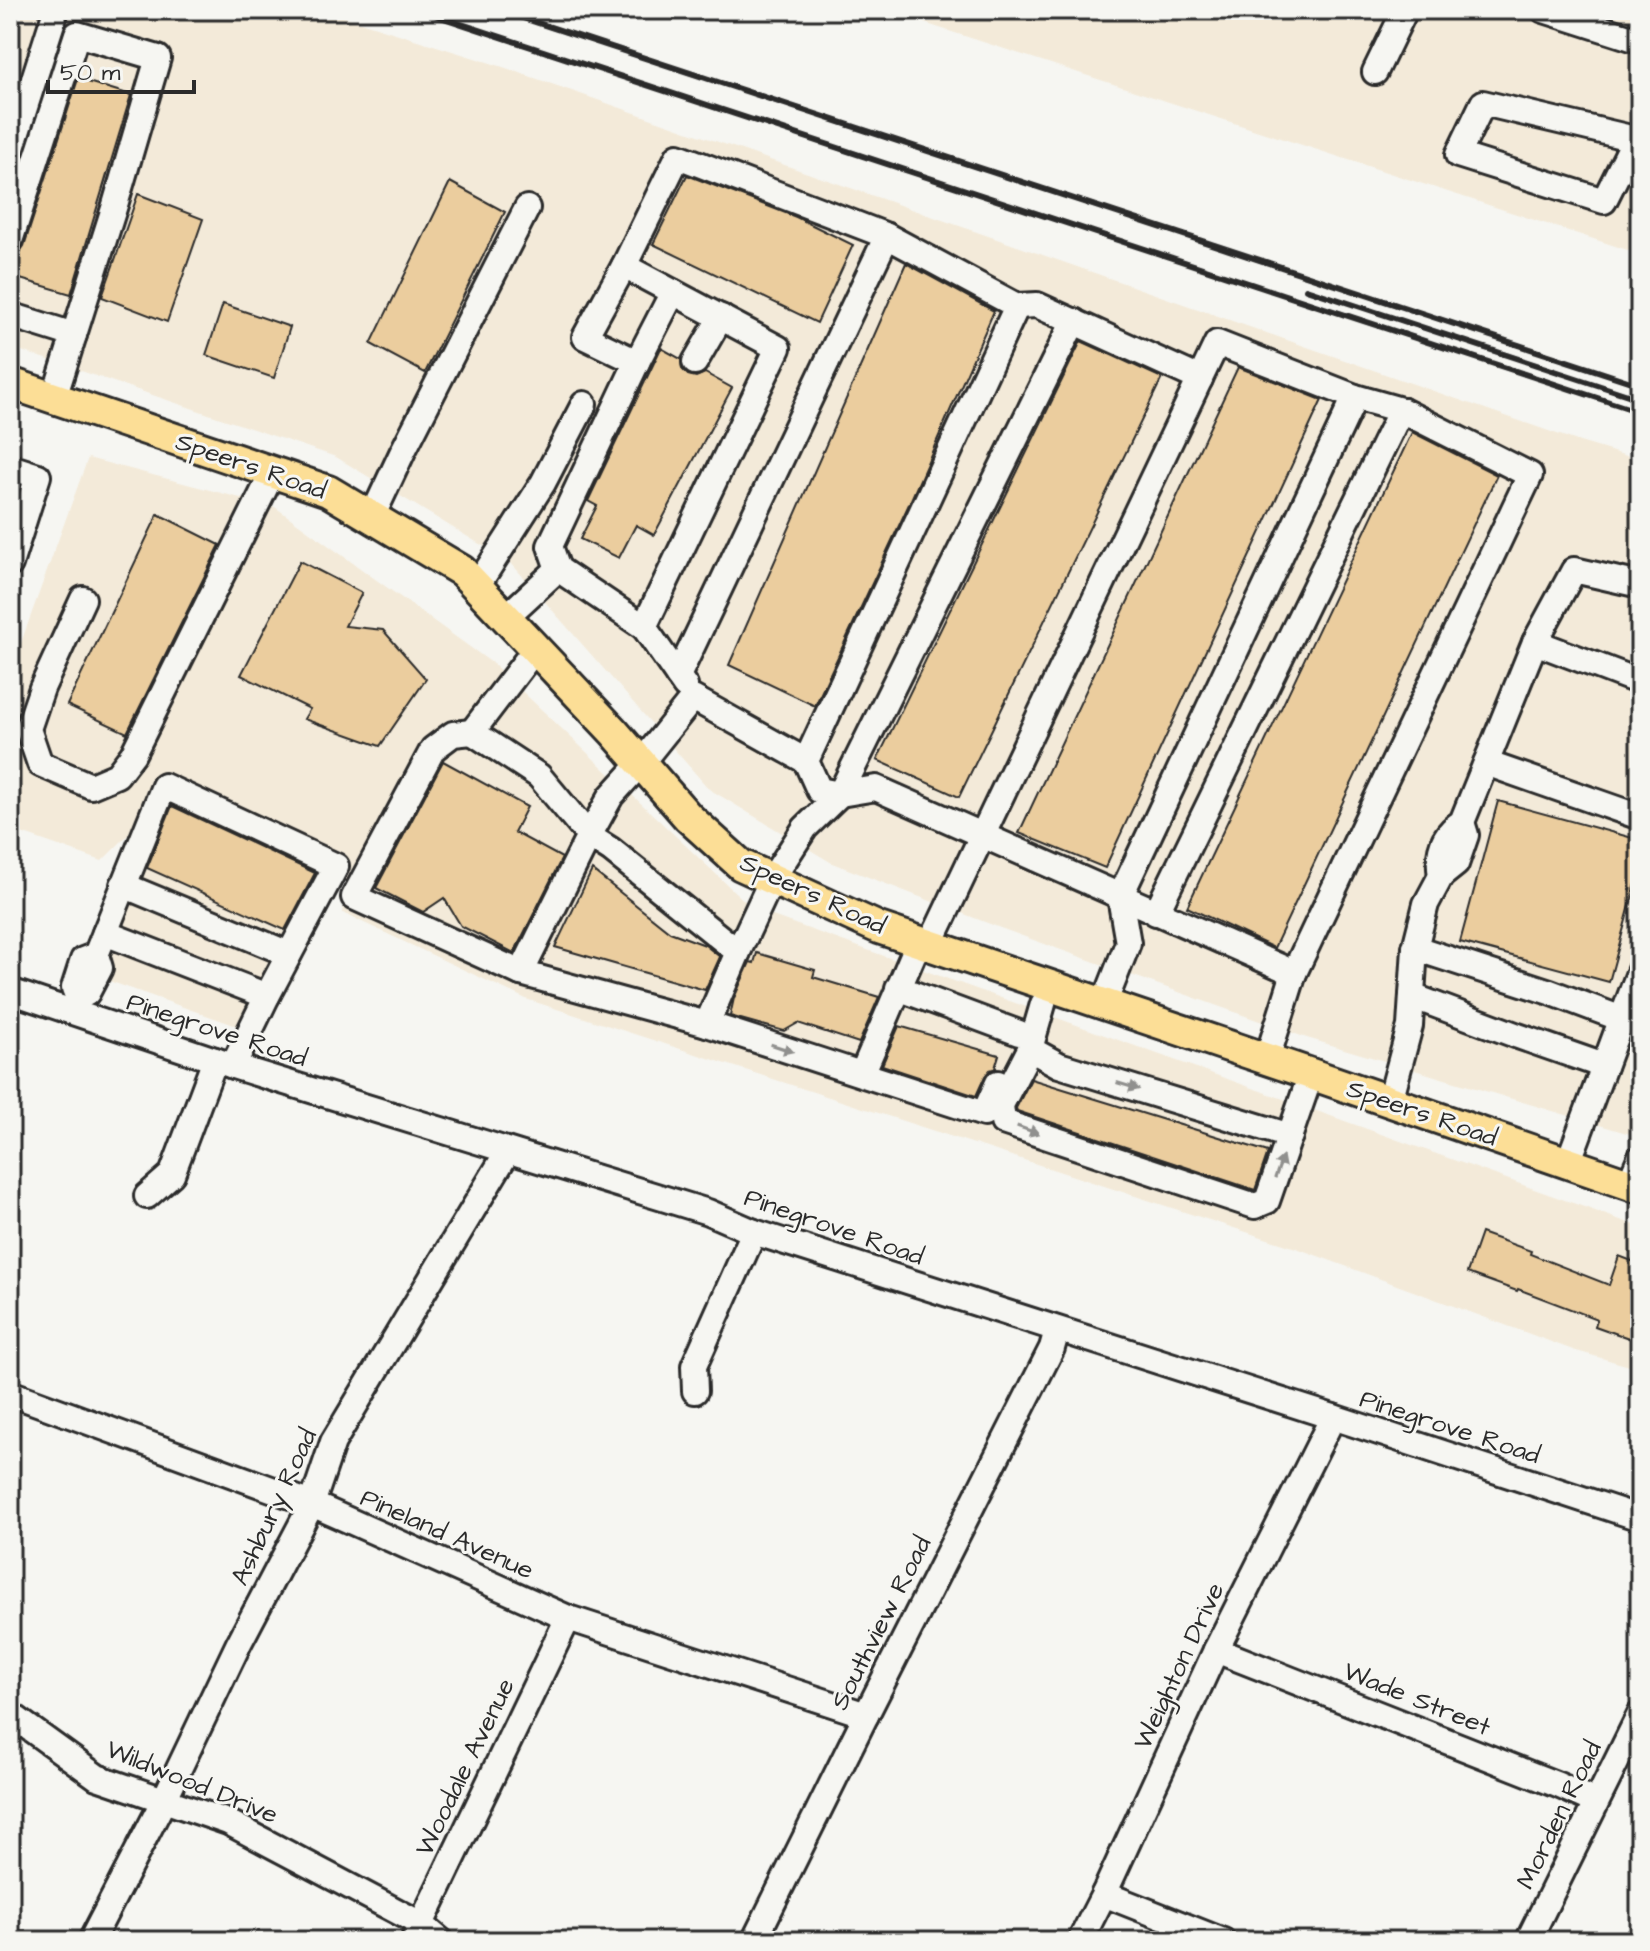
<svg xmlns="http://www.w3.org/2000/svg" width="1650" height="1951" viewBox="0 0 1650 1951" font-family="'Architects Daughter',sans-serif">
  <rect width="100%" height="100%" fill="#f6f6f2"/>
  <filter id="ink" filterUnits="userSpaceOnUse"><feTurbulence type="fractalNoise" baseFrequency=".0125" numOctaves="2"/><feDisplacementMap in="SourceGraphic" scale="16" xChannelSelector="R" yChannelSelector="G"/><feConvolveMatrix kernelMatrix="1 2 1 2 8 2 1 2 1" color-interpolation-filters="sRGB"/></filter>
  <g filter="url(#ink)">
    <g fill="#f3ead9">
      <path d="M10 10H322L500 66 1580 442 1640 460V1137L1307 1038 1003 929 832 863 709 789 511 563 336 457 10 347Z"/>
      <path d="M884 10H1640V254Z"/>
      <path d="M88 458 275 507 492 663 753 909 1640 1227V1369L1573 1350 1299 1249 526 999 343 913 347 866 257 1033 75 969 179 784 102 861 10 829V673Z"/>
    </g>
    <g fill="#ebcd9e" stroke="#2b2b2b" stroke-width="2">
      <path d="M78 79 131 95 71 294 10 276V256L19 253 24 246Z"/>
      <path d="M687 175 796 217 853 245 817 323 653 244Z"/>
      <path d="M450 182 505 212 425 373 371 344Z"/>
      <path d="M138 194 203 219 167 322 102 297Z"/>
      <path d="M906 263 994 311 910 502 815 706 729 665Z"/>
      <path d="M223 304 290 327 274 378 206 355Z"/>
      <path d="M1081 341 1162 378 959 797 877 760Z"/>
      <path d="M661 348 681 359 682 369 688 375 696 377 705 373 732 388 654 535 636 525 619 558 580 539 597 506 588 501Z"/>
      <path d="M1238 367 1322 400 1105 868 1019 833Z"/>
      <path d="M1412 432 1497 475 1274 948 1187 907Z"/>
      <path d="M158 514 220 545 127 733 67 705Z"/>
      <path d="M300 561 362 593 345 626 383 630 426 679 380 746 304 719 310 709 241 675Z"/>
      <path d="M443 761 527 807 514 832 562 858 514 953 461 926 444 898 423 912 376 888Z"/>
      <path d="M1498 801 1640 840V869L1609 982 1460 942Z"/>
      <path d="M172 806 315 873 285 930 147 868Z"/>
      <path d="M592 870 670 932 705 945 720 957 705 990 555 947Z"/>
      <path d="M757 953 815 970 813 977 879 997 859 1043 798 1023 784 1031 730 1016 734 998 750 962 754 963Z"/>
      <path d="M899 1026 999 1055 995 1068H997L990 1070 985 1076 976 1096 882 1065Z"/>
      <path d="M1031 1079 1268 1152 1255 1190 1017 1111 1016 1108Z"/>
      <path d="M1481 1233 1531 1251 1530 1254 1609 1285 1619 1256 1640 1264V1342L1595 1326 1597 1319 1518 1289 1517 1291 1467 1273Z"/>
    </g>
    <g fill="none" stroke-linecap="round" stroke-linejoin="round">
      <g stroke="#2b2b2b" stroke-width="30">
        <g id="minor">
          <path d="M1544 10 1638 40"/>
          <path d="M1375 72 1405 10"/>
          <path d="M1635 139 1604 201 1458 155 1483 103 1635 139 1640 140"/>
          <path d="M10 154 56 10"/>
          <path d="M10 241 77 34 158 58 115 205 54 398"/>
          <path d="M624 266 585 337 637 362 673 292"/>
          <path d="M10 315 74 335"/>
          <path d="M1074 321 840 794 876 788 1294 973"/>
          <path d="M695 362 721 317"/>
          <path d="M10 467 38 476 10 564"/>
          <path d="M372 517 403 451 527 208"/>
          <path d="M558 569 550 546 637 362"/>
          <path d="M477 586 543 483 584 404"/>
          <path d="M83 599 42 688 28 729 40 764 91 786 117 775 133 754 273 472"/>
          <path d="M506 617 558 569 644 627 778 348 624 266 678 156 887 236 1017 306 1037 305 1200 379"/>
          <path d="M644 627 685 686"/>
          <path d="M1535 642 1640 682"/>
          <path d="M678 676 887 236"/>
          <path d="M472 732 453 734 433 749 354 897 521 973 589 836 611 796 641 763 693 698 806 761"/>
          <path d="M1486 763 1640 817"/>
          <path d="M840 794 819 790 806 761 1017 306"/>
          <path d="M1441 876C1437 853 1441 835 1462 822L1535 642 1574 570 1640 585"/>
          <path d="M123 885 289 954"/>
          <path d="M1156 913 1401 410"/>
          <path d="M105 933 267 996"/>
          <path d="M930 945 1217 343 1355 397 1120 897 1128 943 1104 1004"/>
          <path d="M1415 948 1550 992 1622 1019"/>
          <path d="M738 952 772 879 805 828 840 794"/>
          <path d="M96 955 83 960 74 988 78 998 87 993 100 968 96 955 164 786 336 866 267 996 233 1066"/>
          <path d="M521 973 707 1024 738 952 611 850 589 836 539 776 472 732 536 648"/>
          <path d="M898 988 1019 1033"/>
          <path d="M10 991 233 1066 708 1212 754 1232 1333 1417 1640 1518"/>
          <path d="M1412 996 1518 1036 1604 1066"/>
          <path d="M1043 1004 1030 1049 1001 1105 1003 1122 1255 1206 1267 1201 1311 1074"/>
          <path d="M707 1024 984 1114 998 1083"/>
          <path d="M1030 1049 1059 1065 1290 1136"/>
          <path d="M1267 1059 1294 973 1530 475 1401 410 1355 397"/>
          <path d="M862 1074 919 941"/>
          <path d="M1390 1101 1410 1026 1415 948 1426 904 1441 876 1456 864 1466 835 1462 822"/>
          <path d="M1568 1163 1640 970"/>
          <path d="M1629 1184 1640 1158"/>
          <path d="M147 1196 172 1174 215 1060"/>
          <path d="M695 1391 694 1366 754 1232"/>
          <path d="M10 1393 312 1504 568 1618 866 1715"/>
          <path d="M1216 1650 1558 1785 1596 1802"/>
          <path d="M10 1714 97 1777 228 1822 421 1924 441 1941"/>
          <path d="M1104 1894 1223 1941"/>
          <path d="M91 1941 164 1800 239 1643 312 1504 333 1442 508 1151"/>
          <path d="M413 1941 568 1618"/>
          <path d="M754 1941 866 1715 1052 1348 1057 1330"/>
          <path d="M1080 1941 1104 1894 1216 1650 1333 1417"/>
          <path d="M1528 1941 1640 1714"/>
        </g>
      </g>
      <g stroke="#2b2b2b" stroke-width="36">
        <path id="major" d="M10 383 328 491 462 571 614 732 688 817 741 865 879 928 1311 1074 1640 1188"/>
      </g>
      <use href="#minor" stroke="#f6f6f2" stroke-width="24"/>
      <use href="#major" stroke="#fcde96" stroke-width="30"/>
      <g stroke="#2b2b2b" stroke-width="6">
        <path d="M419 10 1640 412"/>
        <path d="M499 10 1640 385"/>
        <path d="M1306 289 1640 399"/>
      </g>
    </g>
    <defs><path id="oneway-solid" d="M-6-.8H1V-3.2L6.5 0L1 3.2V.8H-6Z" transform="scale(2)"/></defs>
    <g fill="#90908e">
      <use href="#oneway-solid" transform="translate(782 1048) rotate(18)"/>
      <use href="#oneway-solid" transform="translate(1128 1086) rotate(17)"/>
      <use href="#oneway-solid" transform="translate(1028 1130) rotate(19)"/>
      <use href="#oneway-solid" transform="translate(1279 1167) rotate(-70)"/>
    </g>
  </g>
  <g text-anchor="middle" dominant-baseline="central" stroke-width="6" stroke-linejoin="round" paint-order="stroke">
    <g font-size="26" fill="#2b2b2b" stroke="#f6f6f2">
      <text transform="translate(251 466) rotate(19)">Speers Road</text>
      <text transform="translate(813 894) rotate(25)">Speers Road</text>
      <text transform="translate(217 1030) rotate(18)">Pinegrove Road</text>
      <text transform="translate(1422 1113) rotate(19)">Speers Road</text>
      <text transform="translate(834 1227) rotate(19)">Pinegrove Road</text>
      <text transform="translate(1450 1427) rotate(18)">Pinegrove Road</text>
      <text transform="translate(274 1507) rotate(-65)">Ashbury Road</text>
      <text transform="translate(447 1534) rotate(24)">Pineland Avenue</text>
      <text transform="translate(881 1623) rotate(-63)">Southview Road</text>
      <text transform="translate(1179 1666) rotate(-65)">Weighton Drive</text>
      <text transform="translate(1417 1699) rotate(22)">Wade Street</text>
      <text transform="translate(465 1767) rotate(-64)">Woodale Avenue</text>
      <text transform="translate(192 1782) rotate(22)">Wildwood Drive</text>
      <text transform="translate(1559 1815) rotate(-64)">Morden Road</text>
    </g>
  </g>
  <rect width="1650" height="1951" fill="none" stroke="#f6f6f2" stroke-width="40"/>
  <rect x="20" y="20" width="1610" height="1911" fill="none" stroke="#2b2b2b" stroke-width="3" filter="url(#ink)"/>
  <path d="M48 80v12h146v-12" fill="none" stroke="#2b2b2b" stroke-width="4"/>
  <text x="60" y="80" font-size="24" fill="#2b2b2b" stroke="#f6f6f2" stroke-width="6" paint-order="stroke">50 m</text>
</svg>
